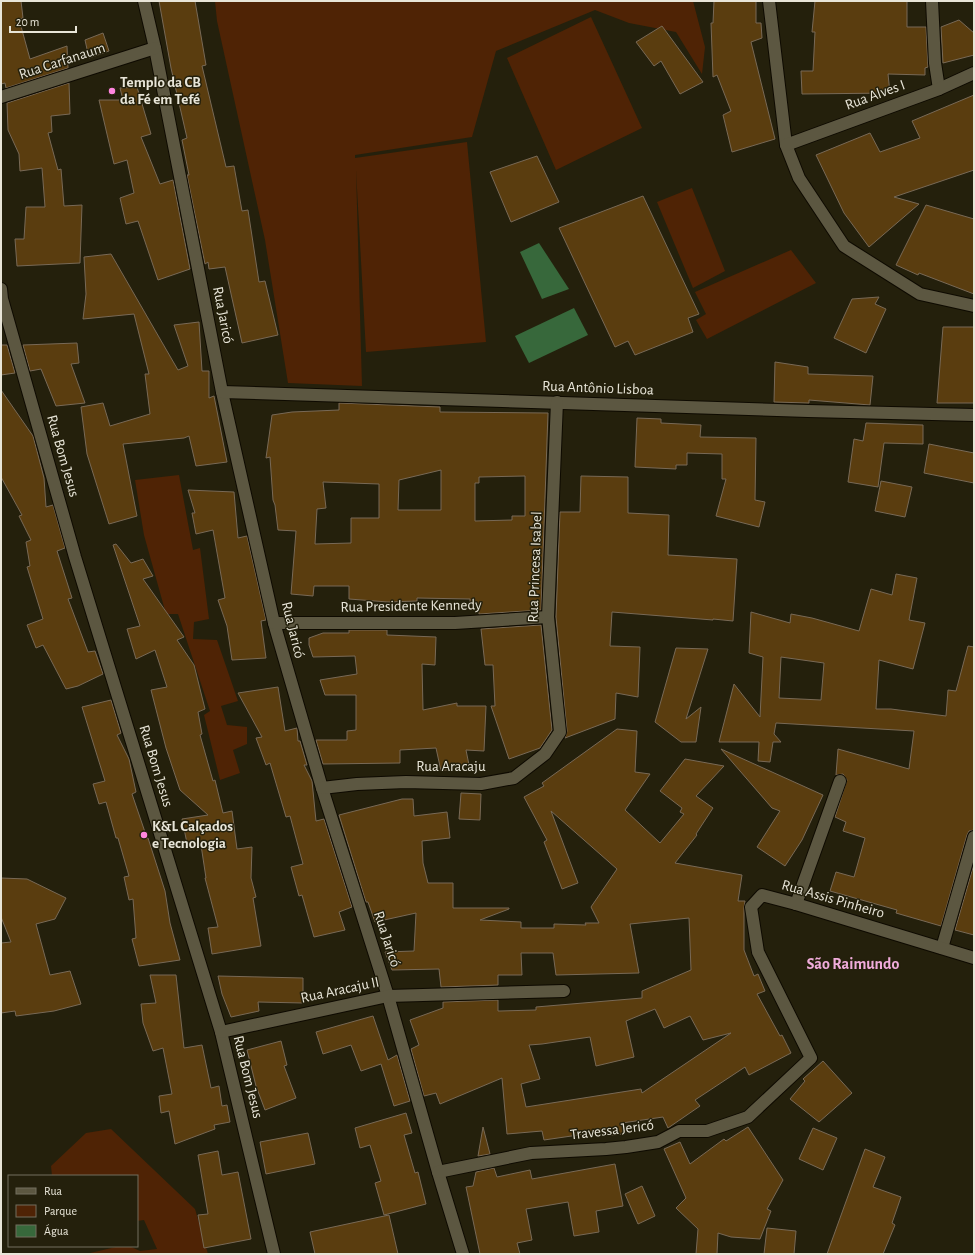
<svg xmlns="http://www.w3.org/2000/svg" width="975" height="1255" viewBox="0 0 975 1255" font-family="'Alegreya Sans',sans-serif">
  <rect width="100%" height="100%" fill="#24200c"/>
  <g fill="#4f2305">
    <path d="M215 1H693L705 47 702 74 676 32 629 23 595 10 496 51 472 137 355 155V158L467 142 486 342 366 352 356 170 362 386 288 383 265 240 217 21Z"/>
    <path d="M591 17 642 128 556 170 507 58Z"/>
    <path d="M692 188 725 271 693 288 657 202Z"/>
    <path d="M791 250 816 283 707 339 696 320 706 314 695 292Z"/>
    <path d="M179 475 193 550 200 548 209 619 194 622 193 639 217 640 238 701 221 706 227 725 247 727V744L233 750 240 773 220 780 204 715 210 711 178 614H166L144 535 135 480Z"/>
    <path d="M111 1129 195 1209 208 1254H86L120 1246H129L140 1251 157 1249 144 1220 137 1221V1176H52L51 1166 86 1133Z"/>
  </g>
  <g fill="#37683b">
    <path d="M539 243 569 289 542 299 520 252Z"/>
    <path d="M574 308 588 335 529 363 515 336Z"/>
  </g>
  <g fill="#5a3d0f" stroke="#786956" fill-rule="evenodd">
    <path d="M1 1H21L23 18 19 19 30 59 67 46 68 68 6 88 5 83 1 84Z"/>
    <path d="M159 1H195L206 65 202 66 226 167 234 166 242 211 248 210 259 282 265 281 278 335 242 343 225 267 209 269 208 262 205 264 187 175H189L182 140 187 138 171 68Z"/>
    <path d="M714 1H756V23H761L762 38 751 42 775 139 732 152 723 115 731 111 717 75 713 77 711 23H713Z"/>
    <path d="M815 1H907V27H926L928 67 925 68V75L888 74 890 93 802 94 801 71H813L815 32H812Z"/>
    <path d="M959 20 974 33V55L943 63 941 27Z"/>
    <path d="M662 26 703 82 680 94 661 61 654 66 636 42Z"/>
    <path d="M103 33 109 51 89 58 85 40Z"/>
    <path d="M69 83 70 114 51 116 52 132 48 133 58 170 61 169 64 206 82 205 80 263 17 266 15 239H24L26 207H45L42 168 20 171 19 154 8 130 7 103Z"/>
    <path d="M137 87 151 134 141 137 160 184 173 180 190 269 158 280 138 221 126 224 120 198 134 193 127 160 114 164 99 100H123L120 88Z"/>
    <path d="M974 95V170L894 197 919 204 869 247 844 213 816 155 870 133 880 152 920 138 912 121Z"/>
    <path d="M537 156 559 202 511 222 490 172Z"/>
    <path d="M643 196 699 314 688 318 693 332 635 355 628 341 615 347 559 228Z"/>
    <path d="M926 205 974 219V294L919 273 918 275 896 265Z"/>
    <path d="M111 254 178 370 188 366 174 325 199 322 202 371H209V398L214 396 227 462 196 466 189 436 184 438 123 444 137 516 109 524 87 454 81 407 103 403 110 426 150 414 145 374H149L134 314 83 319 86 294 84 257Z"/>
    <path d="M879 297 875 304 886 309 866 353 834 338 852 299Z"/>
    <path d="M943 327H974V403H937Z"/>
    <path d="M77 343 79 363 71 364 85 403 56 406 41 369 30 371 23 345Z"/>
    <path d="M1 345H7L15 373 1 375Z"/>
    <path d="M775 362 808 367V374L873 376 870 405 809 400V403L774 402Z"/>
    <path d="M1 390 33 436 44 478 46 507 53 505 65 548 57 551 72 598 68 599 88 652 95 651 103 674 78 686 66 689 43 645 36 648 27 625 43 619 27 567 30 566 26 542 31 540 19 516 22 515 1 477Z"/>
    <path d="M339 403 440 407V412L548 413 541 610 479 614 478 603H470V599L417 598V601L388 602 349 599V586H314L313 596 291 594 296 531 278 530 275 505 273 500 270 457 266 458 272 415 292 412 339 410ZM441 470V510H398L399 480ZM525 476V516H512V520L475 521V483H479V477ZM323 482 379 484V518H351V543L315 544 317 509 326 508Z"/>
    <path d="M637 418 661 419V423L701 425 700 437 756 438 755 500 765 502 759 527 716 516 726 479H722V454L687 453V465H676V469L635 467Z"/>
    <path d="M866 423 923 425V444L884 443 878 487 848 482 854 439 863 441Z"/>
    <path d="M929 444 974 453V483L924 473Z"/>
    <path d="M581 476 628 477V513L669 515 668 555 737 559 733 621 713 619V620L612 612 610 646 640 647 638 697 616 693 615 719 565 738 567 731 556 617 560 512H580Z"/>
    <path d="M881 481 912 487 905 517 875 511Z"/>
    <path d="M188 490 234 492 238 538 247 536 266 620 261 621 266 658 232 660 227 626 218 600 225 598 213 530 196 534 192 513H195Z"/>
    <path d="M116 544 131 563 143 559 153 576 143 579 184 637 177 640 194 665 205 709 198 712 202 734 200 735 213 781 215 780 223 813 232 811 237 849 252 847 251 878 256 897 253 898 261 946 212 954 208 928 218 927 205 878H206L201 845 188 848 182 819 208 815 180 790 166 748 151 690 167 687 155 650 136 659 127 629 140 626 113 545Z"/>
    <path d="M896 574 917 578 909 620 925 623 913 669 879 660 876 709H891L946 716 948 690 956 691 968 646 974 647V830L969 831 967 835 941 926 896 913 897 910 830 891 836 872 854 877 865 838 843 831 846 822 835 817 847 780 843 774 836 775 838 749 909 769 914 731 776 723 774 734 781 742H773L770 762 758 761 759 742H719L734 684 760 717 763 657 749 653 751 612 790 623 791 614 812 618 859 631 871 589 892 595ZM781 657 824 663 821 700 779 698Z"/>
    <path d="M541 625 552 730 540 748 509 759 491 706H495L493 665H485L481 629Z"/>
    <path d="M349 630H387V635L436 637 435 665 422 664 423 710 457 703V706H486L484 751 466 750 469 765 441 771 436 748 400 750V763L323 764 316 740H347V731L356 730V695H325L320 680 357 674 355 656 313 657 309 645V638L323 633H349Z"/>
    <path d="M676 648 708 649 686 719 701 707 696 742H681L655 722Z"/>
    <path d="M278 687 285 731 297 728 298 741H300L307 765H304L312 781 316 821 324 819 352 907 339 912 345 930 314 937 302 895 299 896 291 867 303 864 290 816 286 817 270 763 266 765 256 738 262 737 238 693Z"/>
    <path d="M111 700 121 733 117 735 129 759 136 792 132 794 147 838H148L165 891 170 923 180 960 139 966 132 939 136 938 133 899 129 900 124 877 129 876 118 838H116L106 802 99 804 93 784 105 781 82 707Z"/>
    <path d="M617 729 637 731 635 772 650 774 625 810 660 843 684 814 680 812 682 808 660 791 685 759 724 766 696 796 713 808 696 834 697 835 675 863 742 875 738 901H745L744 908V950L754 976 758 974 765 991 757 994 780 1036 782 1035 791 1053 749 1075 745 1067 695 1100 700 1106 668 1128 663 1117 622 1123 623 1134 599 1136V1132L544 1140 542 1131 507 1134 502 1078 440 1104 436 1093 424 1096 411 1049 419 1045 410 1020 443 1008V1002L498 1000V1011H500L536 1010V1007L642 998V991L691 970 689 918 630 924 639 973 556 975 553 953H521L522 975H498V985L441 987 439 969 392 970 385 952 414 951 416 913 375 922 368 902H366L339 815 402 799H413L414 816 447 812 450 838 422 841 423 863 428 883H453V908H509V909L480 920 521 922V928H554V924L586 925 585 923H599L591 907 617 869 551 811 578 883 562 889 544 842 547 840 524 797 544 786 542 783ZM655 1009 664 1028 690 1016 703 1040 731 1033 642 1093 641 1089 526 1107 521 1084 540 1079 529 1045 542 1044 590 1037 596 1066 634 1057 626 1021Z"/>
    <path d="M721 749 823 795 802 840 785 866 757 847 780 811 772 808Z"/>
    <path d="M461 793 481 794 480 820 459 819Z"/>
    <path d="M974 864V935L955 930Z"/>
    <path d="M1 878 27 879 66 898 55 919 36 924 50 975 70 971 81 1004 54 1011 16 1016 15 1011 1 1013V943L11 942 1 917Z"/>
    <path d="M150 975H176L184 1048 202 1045 211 1088 219 1086 222 1106 227 1105 230 1122 214 1125 215 1129 175 1144 169 1111 161 1113 159 1096 172 1094 163 1048 153 1051 143 1023 141 1004 156 1003Z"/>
    <path d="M218 976 303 978V1003L258 1002 259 1011 231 1017 222 994Z"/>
    <path d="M373 1016 388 1060 397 1055 410 1101 394 1106 381 1064 361 1071 351 1045 323 1054 316 1032Z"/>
    <path d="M281 1041 287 1065 284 1066 296 1098 265 1110 256 1086 247 1050Z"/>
    <path d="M823 1061 852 1093 819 1122 790 1099 805 1081 803 1079Z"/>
    <path d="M406 1113 412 1133 404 1135 415 1173 418 1172 426 1204 384 1215 375 1183 381 1181 370 1145 360 1148 355 1128Z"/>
    <path d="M483 1127 490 1154 478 1156Z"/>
    <path d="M748 1127 783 1180 767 1209 771 1211 760 1239 731 1237 718 1233 717 1254H696L698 1229 676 1208 686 1198 664 1149 680 1142 690 1164 724 1139 726 1141Z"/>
    <path d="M813 1128 837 1138 823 1170 799 1159Z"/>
    <path d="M308 1133 315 1164 266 1174 260 1142Z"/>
    <path d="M865 1149 885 1157 873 1187 901 1197 892 1223 895 1225 883 1254H827Z"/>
    <path d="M218 1151 222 1175 238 1172 251 1239 204 1248 198 1215 208 1214 198 1155Z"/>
    <path d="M615 1164 623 1206 596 1211 599 1232 574 1236 568 1202 526 1209 532 1240 517 1243 520 1254H480L466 1187 473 1186 476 1172 494 1168 497 1177 530 1170 532 1179Z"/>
    <path d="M642 1186 655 1216 638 1224 625 1194Z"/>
    <path d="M389 1215 398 1254H315L310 1232Z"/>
    <path d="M767 1228 796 1231 794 1254H764Z"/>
  </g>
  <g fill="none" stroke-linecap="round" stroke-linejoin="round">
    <g stroke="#0e0a00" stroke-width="14">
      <g id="minor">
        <path d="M144 1 155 48 222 392 274 623 322 788 388 996 438 1172 463 1254"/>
        <path d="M769 1 786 145 799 178 844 246 920 294 974 306"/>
        <path d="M932 1 935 63 939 89"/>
        <path d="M1 97 155 48"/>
        <path d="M786 145 939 89 974 73"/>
        <path d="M1 289 2 299 75 557 221 1032 274 1254"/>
        <path d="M222 392 808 411 974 415"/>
        <path d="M274 623H455L548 617"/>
        <path d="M322 788 357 784 406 782 481 784 514 778 545 754 560 732 548 617 557 402"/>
        <path d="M796 904 840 781"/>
        <path d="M942 948 974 837"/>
        <path d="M221 1032 388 996 564 991"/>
        <path d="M438 1172 531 1153 606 1149 626 1147 658 1142 679 1131H707L748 1117 811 1058 758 952 751 907 762 895 796 904 974 958"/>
      </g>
    </g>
    <use href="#minor" stroke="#5c5741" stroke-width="12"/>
  </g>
  <g fill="#ff85de" stroke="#24200c" stroke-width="1.5">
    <circle cx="112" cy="91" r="4"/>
    <circle cx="144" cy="835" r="4"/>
  </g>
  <g text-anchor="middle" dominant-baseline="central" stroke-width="3" stroke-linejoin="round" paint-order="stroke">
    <g font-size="15" fill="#e8e5d8" stroke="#24200c">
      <text transform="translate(62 61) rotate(-18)">Rua Carfanaum</text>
      <text transform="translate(875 95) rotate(-20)">Rua Alves I</text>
      <text transform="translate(223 315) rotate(79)">Rua Jaricó</text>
      <text transform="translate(598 388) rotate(2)">Rua Antônio Lisboa</text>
      <text transform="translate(63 456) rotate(74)">Rua Bom Jesus</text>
      <text transform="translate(535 567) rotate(-88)">Rua Princesa Isabel</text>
      <text transform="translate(411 606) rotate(-1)">Rua Presidente Kennedy</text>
      <text transform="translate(293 630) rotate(76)">Rua Jaricó</text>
      <text transform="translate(156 766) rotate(73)">Rua Bom Jesus</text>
      <text x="451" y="766">Rua Aracaju</text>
      <text transform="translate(833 899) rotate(16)">Rua Assis Pinheiro</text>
      <text transform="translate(387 939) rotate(72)">Rua Jaricó</text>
      <text transform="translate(340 990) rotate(-12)">Rua Aracaju II</text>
      <text transform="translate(248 1077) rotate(76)">Rua Bom Jesus</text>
      <text transform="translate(612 1130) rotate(-7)">Travessa Jericó</text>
    </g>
    <g font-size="15" font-weight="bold" fill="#e8e5d8" stroke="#24200c" text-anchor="start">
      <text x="120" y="82">Templo da CB<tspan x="120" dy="17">da Fé em Tefé</tspan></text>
      <text x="152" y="826">K&amp;L Calçados<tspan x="152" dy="17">e Tecnologia</tspan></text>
    </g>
    <g font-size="16" font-weight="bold" fill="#f0acdb" stroke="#24200c">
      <text x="853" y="964">São Raimundo</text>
    </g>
  </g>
  <rect width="975" height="1255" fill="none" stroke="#e8e5d8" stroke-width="4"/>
  <rect x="8" y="1175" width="130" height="72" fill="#24200c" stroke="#726f5e"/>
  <rect x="16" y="1188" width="20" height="6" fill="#5c5741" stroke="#726f5e"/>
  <text x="44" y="1195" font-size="12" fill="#e8e5d8">Rua</text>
  <rect x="16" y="1205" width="20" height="12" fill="#4f2305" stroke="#726f5e"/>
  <text x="44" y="1215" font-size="12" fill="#e8e5d8">Parque</text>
  <rect x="16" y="1225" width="20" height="12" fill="#37683b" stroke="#726f5e"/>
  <text x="44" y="1235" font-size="12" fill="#e8e5d8">Água</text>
  <path d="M10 26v6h66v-6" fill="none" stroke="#e8e5d8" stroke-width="2"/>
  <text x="16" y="26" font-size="12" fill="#e8e5d8" stroke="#24200c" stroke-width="3" paint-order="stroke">20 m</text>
</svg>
